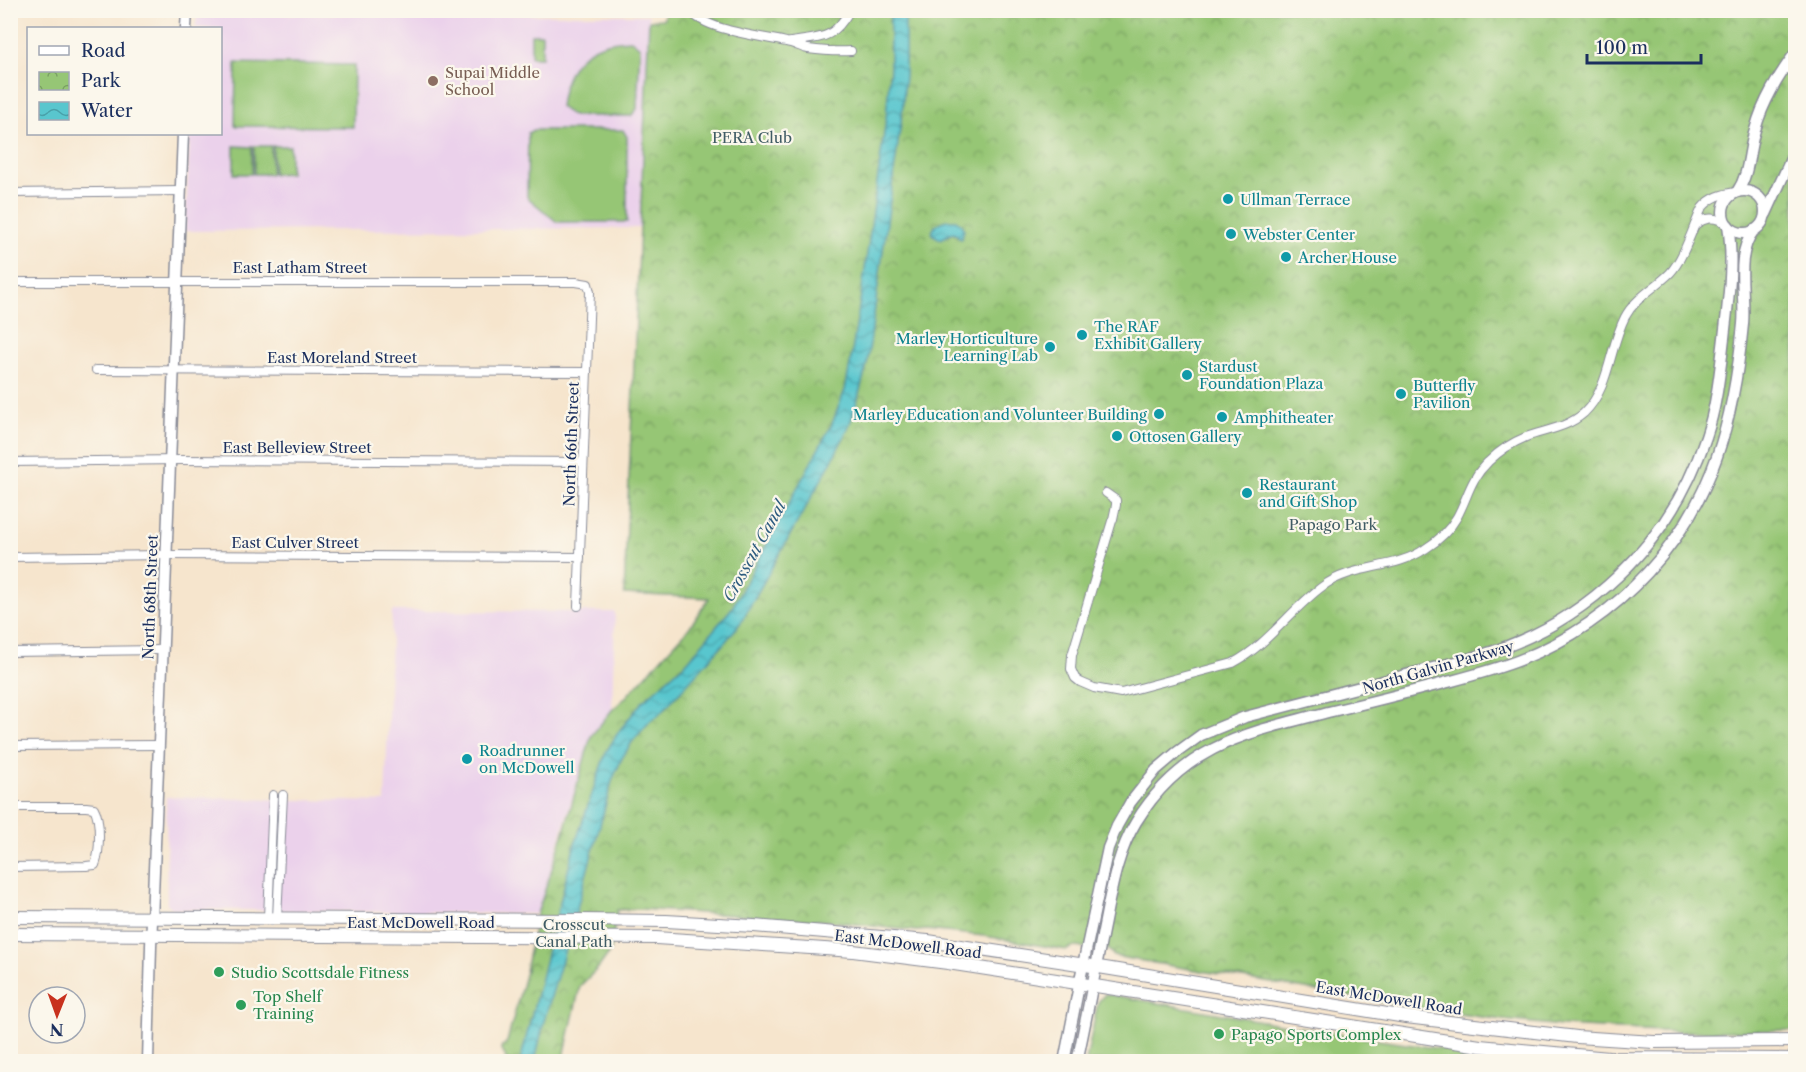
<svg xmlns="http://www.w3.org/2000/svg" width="1806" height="1072" viewBox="0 0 1806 1072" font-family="'Libre Caslon Text',serif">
  <defs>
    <pattern id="park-crowns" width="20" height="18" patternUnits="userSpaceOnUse" patternTransform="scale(1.5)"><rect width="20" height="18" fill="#96c675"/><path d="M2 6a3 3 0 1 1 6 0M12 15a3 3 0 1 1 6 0" fill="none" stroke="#7aa163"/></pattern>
    <pattern id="water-waves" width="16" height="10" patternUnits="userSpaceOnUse" patternTransform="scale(1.5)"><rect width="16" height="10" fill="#59c6ce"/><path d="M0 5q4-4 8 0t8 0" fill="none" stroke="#49a1aa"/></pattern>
  </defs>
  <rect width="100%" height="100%" fill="#fbf7ec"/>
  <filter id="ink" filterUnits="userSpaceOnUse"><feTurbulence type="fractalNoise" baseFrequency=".0167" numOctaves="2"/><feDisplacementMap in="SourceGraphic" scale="12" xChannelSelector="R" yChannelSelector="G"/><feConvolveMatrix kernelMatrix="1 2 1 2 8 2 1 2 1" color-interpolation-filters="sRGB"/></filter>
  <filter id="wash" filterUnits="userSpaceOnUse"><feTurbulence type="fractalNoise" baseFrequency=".008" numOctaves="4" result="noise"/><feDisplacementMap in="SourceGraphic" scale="24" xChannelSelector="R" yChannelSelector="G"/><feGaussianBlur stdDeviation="1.35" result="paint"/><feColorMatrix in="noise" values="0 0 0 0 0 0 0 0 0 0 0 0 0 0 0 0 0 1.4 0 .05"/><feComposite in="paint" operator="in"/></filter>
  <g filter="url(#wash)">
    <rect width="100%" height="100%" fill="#f6e5cd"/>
    <g fill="#ebd1eb">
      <path d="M199 14 649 15 639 228 185 231 190 134H220V28H195L197 18Z"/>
      <path d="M392 611 615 612 612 710 591 736 537 914 174 909 167 904 166 797 385 802Z"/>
    </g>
    <path fill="url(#park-crowns)" stroke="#587a6a" stroke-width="1.5" d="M665 10 1795 11V1030L1682 1032 1562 1026 1504 1020 1422 1009 1114 956 1108 949 1072 947 1067 950 984 936 927 930 916 931 830 921 639 909 617 910 611 950 599 967 580 986 563 1061H505L506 1058 501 1048 507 1042 527 967 525 971 537 914 563 835 591 736 612 710 624 699 689 628 709 598 624 594 649 20 664 19Z"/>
    <g fill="#96c675" stroke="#587a6a" stroke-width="1.5">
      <rect x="531" y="34" width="11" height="23"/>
      <path d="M631 40 640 47 637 109 631 116H573L560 107C565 64 586 41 631 40Z"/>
      <path d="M236 63 354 65 353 127 235 126Z"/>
      <path d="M533 130H623L627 137V222H557L527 197 528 133Z"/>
      <path d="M234 146 252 147V174H234Z"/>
      <rect x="254" y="146" width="17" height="28"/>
      <path d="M273 146H290V173L273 174Z"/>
      <path d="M1105 994C1255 1019 1405 1049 1557 1061H1086L1098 1002Z"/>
    </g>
    <g fill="url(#water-waves)" stroke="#3a7a96" stroke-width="1.5">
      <path d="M890 11H905V74L902 115 867 364 855 409 847 431 829 466 741 622 726 641 658 716 651 720 632 742 622 758 612 781 576 912 544 1021 535 1061 520 1062 574 847 606 752 619 731 643 701 688 661 732 608 832 424 845 390 850 365 864 276 886 119 890 68Z"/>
      <path d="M947 220H956L960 223 964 230 961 239 954 232 940 239 932 234C933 225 940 222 947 220Z"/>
    </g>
  </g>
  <g filter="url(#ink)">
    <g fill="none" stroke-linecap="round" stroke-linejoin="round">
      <g stroke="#888a96" stroke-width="10">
        <g id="minor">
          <path d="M689 10C706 31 761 36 786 42 794 43 801 48 808 49 823 51 836 52 851 51"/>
          <path d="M791 42C822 37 833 40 850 10"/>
          <path d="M10 193 181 191"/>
          <path d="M1695 225C1706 217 1715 216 1727 224"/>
          <path d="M10 282H576L588 284 590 292 578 606"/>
          <path d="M96 370 587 372"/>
          <path d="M10 462 181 460 583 462"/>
          <path d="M1106 493 1116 500V505L1113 519"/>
          <path d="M1112 521 1072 655 1071 669 1075 678 1080 682 1094 688 1121 693 1233 663C1269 644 1291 609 1323 586 1353 564 1395 570 1425 549 1438 541 1449 531 1457 517 1468 497 1470 479 1488 462 1499 451 1511 443 1526 437 1545 430 1567 428 1584 413 1610 388 1609 348 1625 317 1635 298 1655 288 1670 273 1684 258 1693 227 1702 208 1711 197 1722 194 1736 192"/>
          <path d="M10 557 166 555 580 557"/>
          <path d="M10 652 162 650"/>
          <path d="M10 746 159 745"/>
          <path d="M10 807H86L94 808C101 820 100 852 95 865L86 866 10 867"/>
          <path d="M268 918 273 795"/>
          <path d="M277 918 283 795"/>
        </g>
      </g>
      <g stroke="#888a96" stroke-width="13">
        <g id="tertiary">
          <path d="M186 28 187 10"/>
          <path d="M148 1062 151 946 183 134"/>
        </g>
      </g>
      <g stroke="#888a96" stroke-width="13">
        <g id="secondary">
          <circle cx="1744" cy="212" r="21"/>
          <path d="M1737 192C1750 173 1748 152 1755 130 1763 101 1778 77 1796 52"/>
          <path d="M1766 214 1796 148"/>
          <path d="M1064 1062 1083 965 1108 848 1117 826 1130 803 1156 770 1176 753 1201 735 1245 717 1475 657C1585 626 1670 545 1706 437 1717 405 1720 371 1724 338 1728 301 1734 263 1728 225"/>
          <path d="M1077 1062C1087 1016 1095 971 1104 926 1111 891 1117 853 1136 822 1183 745 1247 733 1328 712 1363 704 1398 695 1433 686 1462 678 1492 671 1520 660 1568 641 1613 610 1648 572 1714 501 1734 418 1743 324 1746 293 1734 256 1754 230"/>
        </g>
      </g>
      <g stroke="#888a96" stroke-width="14">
        <g id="primary">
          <path d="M10 917 580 920 666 921 754 926 928 941 1105 968 1406 1017 1577 1037 1654 1042 1796 1041"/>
          <path d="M10 934 656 938 810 948 853 951 948 963 1480 1046 1609 1058 1796 1059"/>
        </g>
      </g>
      <use href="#minor" stroke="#fff" stroke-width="8"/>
      <use href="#tertiary" stroke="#fff" stroke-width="10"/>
      <use href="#secondary" stroke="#fff" stroke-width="10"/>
      <use href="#primary" stroke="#fff" stroke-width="12"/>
    </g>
  </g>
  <circle fill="#8d6e63" stroke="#fbf7ec" stroke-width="2" cx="433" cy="81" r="6"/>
  <g fill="#0f9aa8" stroke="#fbf7ec" stroke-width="2">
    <circle cx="1228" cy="199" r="6"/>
    <circle cx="1231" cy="234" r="6"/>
    <circle cx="1286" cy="257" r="6"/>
    <circle cx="1082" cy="335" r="6"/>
    <circle cx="1050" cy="347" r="6"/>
    <circle cx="1187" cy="375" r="6"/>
    <circle cx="1401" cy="394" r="6"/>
    <circle cx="1159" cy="414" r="6"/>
    <circle cx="1222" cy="417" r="6"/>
    <circle cx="1117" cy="436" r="6"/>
    <circle cx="1247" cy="493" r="6"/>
    <circle cx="467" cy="759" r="6"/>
  </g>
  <g fill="#2e9e5b" stroke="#fbf7ec" stroke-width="2">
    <circle cx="219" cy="972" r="6"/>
    <circle cx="241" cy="1005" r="6"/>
    <circle cx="1219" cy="1034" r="6"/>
  </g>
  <g text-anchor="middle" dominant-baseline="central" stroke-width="4.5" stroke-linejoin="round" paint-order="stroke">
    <g font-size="15" fill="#785e54" stroke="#fbf7ec" text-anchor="start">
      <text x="445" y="72">Supai Middle<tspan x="445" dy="17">School</tspan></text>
    </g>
    <g font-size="15" fill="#405c65" stroke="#fbf7ec">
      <text x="752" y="137">PERA Club</text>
      <text x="1333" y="524">Papago Park</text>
      <text x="574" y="924">Crosscut<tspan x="574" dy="17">Canal Path</tspan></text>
    </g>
    <g font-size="15" fill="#0d838f" stroke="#fbf7ec" text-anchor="start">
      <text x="1240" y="199">Ullman Terrace</text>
      <text x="1243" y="234">Webster Center</text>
      <text x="1298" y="257">Archer House</text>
      <text x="1094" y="326">The RAF<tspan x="1094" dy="17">Exhibit Gallery</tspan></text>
      <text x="1038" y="338" text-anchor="end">Marley Horticulture<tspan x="1038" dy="17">Learning Lab</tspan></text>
      <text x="1199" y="366">Stardust<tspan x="1199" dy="17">Foundation Plaza</tspan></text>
      <text x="1413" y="385">Butterfly<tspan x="1413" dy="17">Pavilion</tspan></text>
      <text x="1147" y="414" text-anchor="end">Marley Education and Volunteer Building</text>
      <text x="1234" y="417">Amphitheater</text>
      <text x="1129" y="436">Ottosen Gallery</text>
      <text x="1259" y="484">Restaurant<tspan x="1259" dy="17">and Gift Shop</tspan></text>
      <text x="479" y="750">Roadrunner<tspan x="479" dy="17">on McDowell</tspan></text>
    </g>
    <g font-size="15" fill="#1b2f5e" stroke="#fbf7ec">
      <text x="300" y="267">East Latham Street</text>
      <text x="342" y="357">East Moreland Street</text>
      <text transform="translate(571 444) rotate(-88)">North 66th Street</text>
      <text x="297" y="447">East Belleview Street</text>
      <text x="295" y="542">East Culver Street</text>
      <text transform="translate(150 597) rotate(-88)">North 68th Street</text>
      <text transform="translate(1438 667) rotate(-16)">North Galvin Parkway</text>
      <text x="421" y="922">East McDowell Road</text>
      <text transform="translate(908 944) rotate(7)">East McDowell Road</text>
      <text transform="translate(1389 998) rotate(9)">East McDowell Road</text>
    </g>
    <g font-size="15" fill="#27864d" stroke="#fbf7ec" text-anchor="start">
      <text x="231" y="972">Studio Scottsdale Fitness</text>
      <text x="253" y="996">Top Shelf<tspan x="253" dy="17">Training</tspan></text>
      <text x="1231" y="1034">Papago Sports Complex</text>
    </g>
    <g font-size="16" font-style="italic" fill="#2e5c80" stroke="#fbf7ec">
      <text transform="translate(754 551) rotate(-61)">Crosscut Canal</text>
    </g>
  </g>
  <rect width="1806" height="1072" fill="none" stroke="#fbf7ec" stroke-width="36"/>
  <rect x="27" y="27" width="195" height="108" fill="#fbf7ec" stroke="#a1a7b3" stroke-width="1.5"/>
  <rect x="39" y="46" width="30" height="9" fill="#ffffff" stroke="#a1a7b3" stroke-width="1.5"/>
  <text x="81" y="57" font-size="18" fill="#1b2f5e">Road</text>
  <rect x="39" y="72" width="30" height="18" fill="url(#park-crowns)" stroke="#a1a7b3" stroke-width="1.5"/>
  <text x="81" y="87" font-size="18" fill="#1b2f5e">Park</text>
  <rect x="39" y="102" width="30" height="18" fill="url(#water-waves)" stroke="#a1a7b3" stroke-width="1.5"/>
  <text x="81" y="117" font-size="18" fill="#1b2f5e">Water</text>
  <g transform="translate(57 1015) rotate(181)"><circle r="28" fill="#fbf7ec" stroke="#a1a7b3" stroke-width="1.5"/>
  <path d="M0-4.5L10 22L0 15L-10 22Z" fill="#c8321e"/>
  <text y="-9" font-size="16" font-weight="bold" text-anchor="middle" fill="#1b2f5e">N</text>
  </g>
  <path d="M1587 54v9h114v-9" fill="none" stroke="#1b2f5e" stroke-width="3"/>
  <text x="1596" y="54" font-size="18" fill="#1b2f5e" stroke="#fbf7ec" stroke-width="4.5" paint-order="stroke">100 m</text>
</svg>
